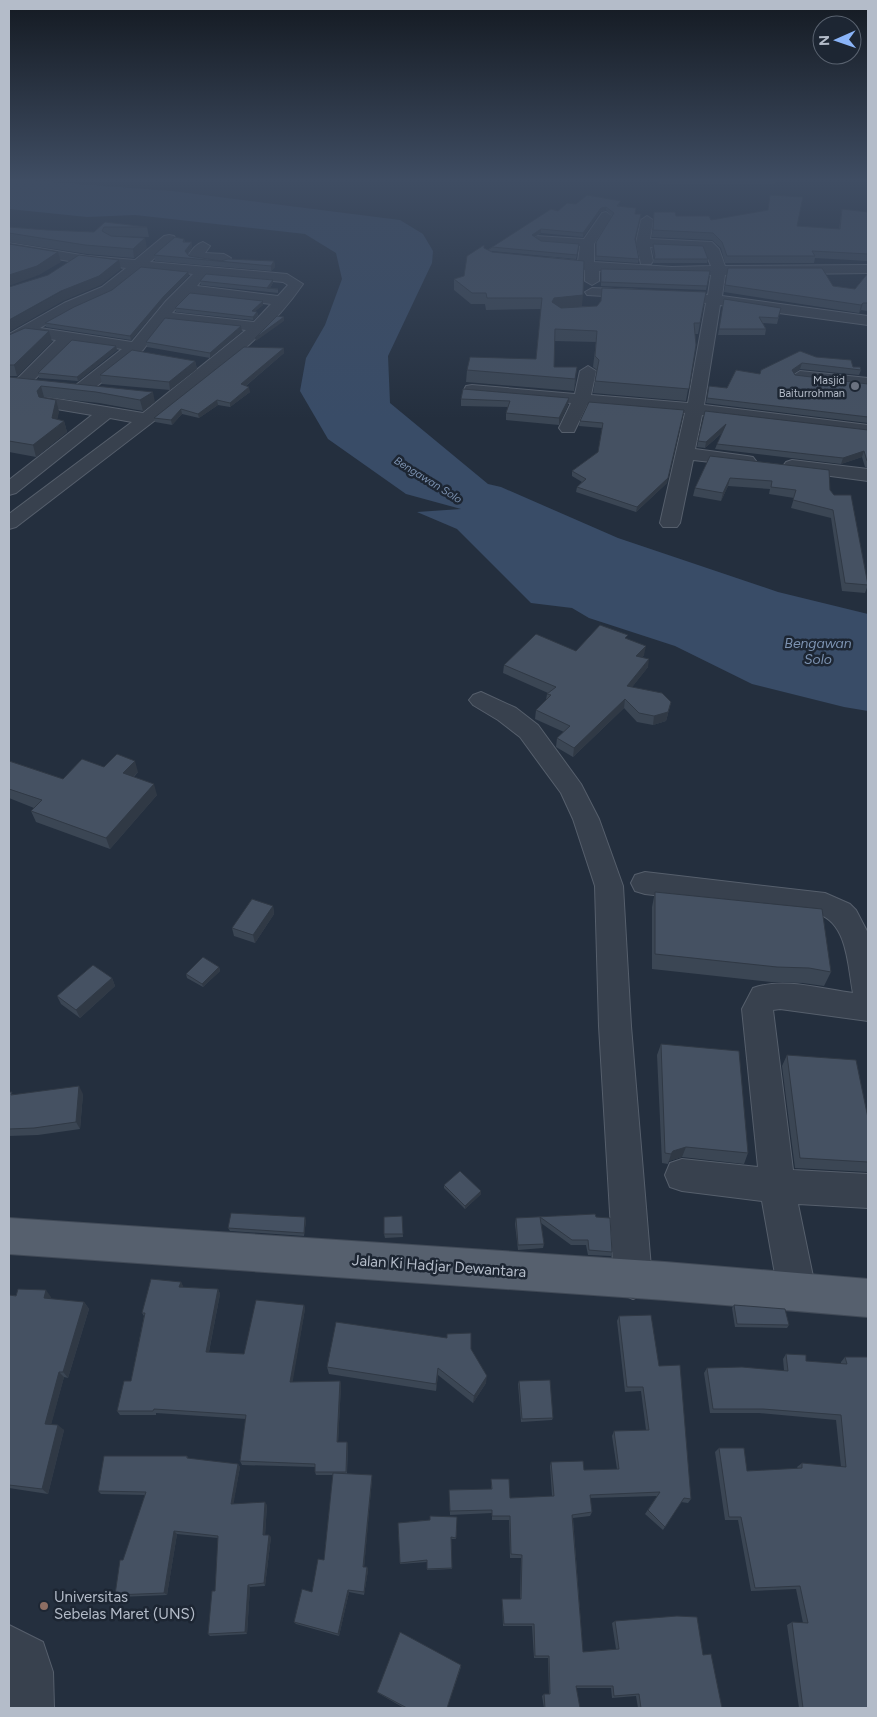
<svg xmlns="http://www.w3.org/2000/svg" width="877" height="1717" viewBox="0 0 877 1717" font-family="Figtree,sans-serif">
  <rect width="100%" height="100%" fill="#242f3e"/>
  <path fill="#394c67" d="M9 179 172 191 400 220 423 234 433 251 432 263 388 356 390 403 488 484 501 487 618 538 778 592 868 614V711L844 707 752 684 675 646 589 618 572 608 531 603 457 529 417 512 461 509 406 494 328 439 300 391 306 358 325 325 342 279 336 253 305 234 135 215 87 217 9 209Z"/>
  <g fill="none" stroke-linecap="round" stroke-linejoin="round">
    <g stroke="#565f6c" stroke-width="2">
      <g id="minor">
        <path d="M655 179H778L772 183H661Z"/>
        <path d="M606 212 612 216 594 244V262L672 267 711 266 704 249 650 247 653 261 651 264H641L636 243 641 220 647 216 653 220 650 239 712 242 719 249 725 266 868 265V273L725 275 722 296 868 316V325L720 305 704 405 868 425V435L702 415 695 449 747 456 753 457 756 461 753 465 747 466 693 460 680 523 677 527H663L660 523 685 413 587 405 574 432H562L559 428 571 403 466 394 464 390 466 386 472 385 575 394 580 371 588 366 596 371 591 395 688 403 706 303 689 300 687 297 694 293 708 295 711 275 599 271V281L592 285 585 281V270L548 266 541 262 548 258 578 261 580 246 541 243 534 239 536 236 584 239 602 213Z"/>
        <path d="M169 235 174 236 176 239 174 242 150 262 287 274 303 284C266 338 209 379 158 418 111 454 63 491 16 527L9 529V514L132 422 110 418 16 493 9 495V480L92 415 9 401V391L143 413 246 330 165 321 143 350 88 393H76L74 389 76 385 122 349 72 342 28 386H16L14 383 16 380 56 340 28 336 9 345V334L64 303 102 287 126 268 87 264 9 251V243L87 256 135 260 164 236ZM141 269 193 274 166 301 132 342 40 328 74 309 112 293ZM206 275 283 282 288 285 278 296 197 286ZM190 294 271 304 254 322 172 313Z"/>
        <path d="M203 242 210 246 205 253 224 254 231 258 227 263 222 264 190 259 188 256C192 250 196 244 203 242Z"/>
        <path d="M592 288 639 290 646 294 639 298 587 295 585 292Z"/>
        <path d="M800 371 868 378V388L794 379 792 376Z"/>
        <path d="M792 460 868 469V481L786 470 783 466 786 462Z"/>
        <path d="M481 692 516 708 538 725 581 784 599 819 623 886 631 1026 652 1280 646 1293 633 1299 620 1293 614 1280 599 1026 595 886 573 819 561 793 520 737 498 720 473 705 469 700 473 695Z"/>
        <path d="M645 872 825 893 850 904 856 910 868 933V1021L780 1009 773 1010 793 1170 868 1174V1208L798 1204 816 1291 810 1304 797 1310 784 1304 778 1291 762 1201 682 1191 670 1187 665 1175 670 1163 682 1159 758 1167 742 1009 753 988C784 977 821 989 853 993 848 968 848 923 818 914L645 894 635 891 631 883 635 875Z"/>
        <path d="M9 1625 43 1642 53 1672 54 1708H9Z"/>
      </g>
    </g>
    <g stroke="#414a57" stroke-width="2">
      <path id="major" d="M9 1218 665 1262 868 1279V1317L665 1300 9 1254Z"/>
    </g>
    <use href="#minor" fill="#38414e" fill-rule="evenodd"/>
    <use href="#major" fill="#56606e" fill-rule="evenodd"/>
  </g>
  <g fill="#3b4654">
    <path d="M770 195 797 226 839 229 842 209 868 212V261L815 258 814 263H725L721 248 712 240 652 237 654 212 676 216 711 220 768 210Z"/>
    <path d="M576 204 620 205 619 206 641 218 635 240 639 259 638 263 595 260 596 242 612 216 606 210 600 212 583 237 541 233 535 237 541 241 579 248 576 259 492 251 491 252 582 306H597L601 302 602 288 706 292 698 334H695L696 345 686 401 593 393 597 370 593 367 596 342 554 341V367L576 379 574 391 466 382 467 370 536 359 541 309 486 310 485 304H471L454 290V279L464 276 484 248 487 250 558 211Z"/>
    <path d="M105 222 147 227 149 237 110 236 147 248 134 258 87 254 9 242V227L47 230 94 232Z"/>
    <path d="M184 239 185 242 192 247 188 254 189 256 221 261H274L275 267 271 271 155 261 154 255Z"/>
    <path d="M653 244 708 259 707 263H653L654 258 652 249Z"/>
    <path d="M728 268 833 286 855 289 868 273V311L861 310 859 313 724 292Z"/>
    <path d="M601 269 710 271 706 290 601 286Z"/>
    <path d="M189 275 165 300 131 340 46 327 45 323Z"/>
    <path d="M200 281 273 283 270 288 278 289V293L201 285Z"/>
    <path d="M724 299 781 308 777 324 763 323 766 329 765 335H718Z"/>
    <path d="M263 305 255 311 257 312 258 315 253 320 176 312 175 308Z"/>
    <path d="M242 331 210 358 147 347 146 342Z"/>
    <path d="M9 335 52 341 17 376H9Z"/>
    <path d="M116 346 117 350 78 381 39 378 38 373Z"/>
    <path d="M284 348V353L246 386 250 392 230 407 218 405 199 418 182 414 172 425 155 422 154 418Z"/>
    <path d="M816 357 853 367 861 370 859 375 800 369 794 373 795 375 868 384V423L706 403 709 386 727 388 760 374Z"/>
    <path d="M195 361 197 369 170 390 102 384 100 375Z"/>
    <path d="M9 377 155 402 143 411 99 403 44 397 43 398 59 411 57 419 64 421 67 432 36 457 9 452Z"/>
    <path d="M463 389 568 405 559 425 506 420V413L508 407 461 406V399Z"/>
    <path d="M589 402 667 483 636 512 576 492 577 487 582 482 572 476V471L598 452 602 428 579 426 580 421Z"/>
    <path d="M705 411 868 430V468L865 467 862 457 841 464 715 449 717 444 722 433 705 448 697 447Z"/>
    <path d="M710 456 830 490 868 585 865 593 842 591 831 518 791 508 794 498 769 494 770 489 728 486 721 501 693 496 695 488Z"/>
    <path d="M627 639 644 655 642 657 648 667 632 687 671 702 666 721 653 725 637 722 624 708 573 757 556 747 557 738 564 732 535 719 536 710 546 700 547 694 548 693 503 673 504 665 576 651Z"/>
    <path d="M9 761 63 779 104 767 138 772 134 777 157 795 110 849 36 822 31 811 34 808 9 798Z"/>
    <path d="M655 892 831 972 824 986 803 983 771 982 652 969V907Z"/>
    <path d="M273 906 274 914 255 943 234 936 232 928Z"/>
    <path d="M219 967 220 971 203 987 187 978 186 974Z"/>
    <path d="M112 978 115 986 80 1018 61 1004 57 996Z"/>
    <path d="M661 1044 748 1153 744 1164 682 1157 669 1161 668 1164 662 1163 657 1055Z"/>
    <path d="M787 1055 868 1118V1173V1172L795 1168 782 1066Z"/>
    <path d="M9 1092 14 1095 83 1094 80 1129 38 1135 9 1136Z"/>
    <path d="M444 1185 481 1191V1194L465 1209 444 1188Z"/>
    <path d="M595 1214 596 1217 612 1252 611 1256 588 1255 586 1245H571L541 1223 544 1244 543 1248 518 1250 515 1224 516 1218Z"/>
    <path d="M402 1216 403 1237 385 1238 384 1234Z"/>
    <path d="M306 1220 304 1236 230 1231 228 1228Z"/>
    <path d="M181 1282 183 1287 218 1289 220 1294 209 1352 244 1354 304 1305 305 1309 292 1382 340 1381 341 1385 338 1442H347L348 1445 347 1474 372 1475V1479L364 1567H367L368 1570 364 1595 349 1592 339 1636 296 1624 294 1622 312 1592 324 1560 333 1475H316L315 1472V1467L242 1465 240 1461 246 1419 156 1413V1415H120L117 1411 131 1381 144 1316 142 1313Z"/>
    <path d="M9 1295 51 1297 50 1299 84 1302 89 1309 68 1378 64 1377 51 1424 64 1430 48 1494 9 1488Z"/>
    <path d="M734 1305 789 1325 787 1328 735 1327 732 1308Z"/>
    <path d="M619 1316 659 1366 691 1499 688 1503 681 1502 663 1530 645 1514 657 1496 590 1498 592 1512 590 1516 573 1518 583 1652 616 1649 612 1623 615 1621 703 1655 722 1708H638L636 1696 612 1698 611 1688H576L580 1708H544L542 1696 544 1694H549L548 1658H534L532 1626H503L502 1602V1599H520L521 1558H510L509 1520H492V1513L450 1515 449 1490 491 1489V1479L510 1498 552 1496 550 1466 551 1462 584 1470 617 1469 612 1436 614 1431 646 1430 641 1391 625 1392 617 1321Z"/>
    <path d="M471 1349 486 1383 473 1403 438 1375 436 1391 329 1374 327 1367Z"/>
    <path d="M786 1354 806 1361 841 1364V1362L845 1357H868V1708H799L787 1625 792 1622 803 1623 796 1589 751 1591 738 1520H725L715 1452 719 1448 747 1471 798 1469 797 1467 802 1463 841 1467 836 1420 759 1413H710L704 1373 707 1368 784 1370 783 1359Z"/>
    <path d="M519 1381 553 1418 552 1420 521 1422 518 1384Z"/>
    <path d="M187 1456 189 1459 238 1464 240 1467 233 1504 267 1505 265 1535 271 1537 265 1586 250 1587 247 1634 210 1636 208 1634 215 1591 218 1538 177 1534 167 1595 119 1597 115 1595 145 1495 101 1494 98 1491Z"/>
    <path d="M457 1517 456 1539H451L452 1569 427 1570V1562L400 1564 398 1523Z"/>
    <path d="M461 1667 447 1708H404L378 1693 377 1692Z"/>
  </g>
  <g fill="#303945">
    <path d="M606 207V210L600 212 583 237V233L601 208Z"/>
    <path d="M541 229V233L532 238V235Z"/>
    <path d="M145 238 147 248 134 258 133 249Z"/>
    <path d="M192 242V247L186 256 185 251Z"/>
    <path d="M58 252 61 262 39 275 9 286V275Z"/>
    <path d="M119 260 121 269 101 285 63 301 9 332V320Z"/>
    <path d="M274 261 275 267 271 271V266Z"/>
    <path d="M188 272 189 275 165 300 131 340 130 336 164 296Z"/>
    <path d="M273 280V283L270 288H267Z"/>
    <path d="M583 295 582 306 551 313 552 302 554 298Z"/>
    <path d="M263 301V305L252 314V311Z"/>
    <path d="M863 303 861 310 859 313 861 305Z"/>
    <path d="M257 312 258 315 253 320V317Z"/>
    <path d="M284 317V321L256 341 255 338Z"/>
    <path d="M241 326 242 331 210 358V353Z"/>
    <path d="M49 331 52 341 17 376 14 365Z"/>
    <path d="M116 346 117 350 78 381 77 377Z"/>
    <path d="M284 348V353L242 389 241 384Z"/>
    <path d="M195 361 197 369 170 390 169 382Z"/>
    <path d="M802 363 800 369 790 376 792 370Z"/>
    <path d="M577 367 576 379 574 391 575 379Z"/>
    <path d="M41 386 44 397 40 402 37 391Z"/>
    <path d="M249 387 250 392 230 407V403Z"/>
    <path d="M153 392 155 402 143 411 140 400Z"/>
    <path d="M569 398 568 405 559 425V418Z"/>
    <path d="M56 400 59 411 56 428 64 421 67 432 36 457 33 445 52 418Z"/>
    <path d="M217 400 218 405 199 418 198 414Z"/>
    <path d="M181 409 182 414 172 425 171 420Z"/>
    <path d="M683 415 667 483 636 512 637 507Z"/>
    <path d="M726 424 725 430 705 448 706 442Z"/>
    <path d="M864 451 862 457 841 464 843 458Z"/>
    <path d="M730 478 728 486 721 501 723 493Z"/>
    <path d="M646 646 644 655 634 665 636 656Z"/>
    <path d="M649 659 648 667 626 695 627 686Z"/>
    <path d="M625 699 624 708 573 757 574 748Z"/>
    <path d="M671 702 666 721 653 725 654 716Z"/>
    <path d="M135 761 138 772 126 784 123 773Z"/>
    <path d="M154 784 157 795 110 849 106 838Z"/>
    <path d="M273 906 274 914 255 943 253 935Z"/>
    <path d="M219 967 220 971 203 987 202 984Z"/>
    <path d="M112 978 115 986 80 1018 76 1010Z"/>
    <path d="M79 1086 83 1094 80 1129 76 1122Z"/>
    <path d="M686 1147 682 1157 669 1161 668 1164 671 1154 673 1151Z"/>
    <path d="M481 1191V1194L465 1209V1206Z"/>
    <path d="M305 1217 306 1220 304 1236V1233Z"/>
    <path d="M181 1282 183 1286 182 1292 179 1287Z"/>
    <path d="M218 1289 220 1294 208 1356 206 1352Z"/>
    <path d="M46 1290 51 1297 49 1305 44 1298Z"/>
    <path d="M84 1302 89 1309 68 1378 63 1372Z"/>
    <path d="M304 1305 305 1309 292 1386 290 1382Z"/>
    <path d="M438 1368V1375L436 1391V1384Z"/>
    <path d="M59 1372 64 1377 50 1429 45 1424Z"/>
    <path d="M487 1376 486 1383 473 1403 474 1396Z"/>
    <path d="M340 1381 341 1385 338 1445 337 1442Z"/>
    <path d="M58 1425 64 1430 48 1494 42 1489Z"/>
    <path d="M347 1442 348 1445 346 1475V1472Z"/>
    <path d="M238 1464 240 1467 233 1507 231 1504Z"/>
    <path d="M372 1475V1479L364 1569 363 1567Z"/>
    <path d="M265 1502 267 1505 265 1538 263 1535Z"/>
    <path d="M174 1531 177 1534 167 1595 164 1593Z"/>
    <path d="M269 1535 271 1537 265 1586 264 1583Z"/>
    <path d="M367 1567 368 1570 364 1595V1592Z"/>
    <path d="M248 1585 250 1587 247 1634 245 1632Z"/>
    <path d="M348 1590 349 1592 339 1636 338 1634Z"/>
  </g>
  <g fill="#455162" stroke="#303945">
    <path d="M587 195 621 201 617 206 636 208 635 214H641L635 239 639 259 596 256V242L614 213 606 207 601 208 583 233 541 229 532 235 541 241 579 244 577 255 492 247 486 251 551 209 558 211 567 203 576 204Z"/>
    <path d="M770 195 803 197 797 226 840 229 842 209 868 212V254L812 251 815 256H727L722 242 713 233 653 230 654 212H675L676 216H709L711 220 768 210Z"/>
    <path d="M105 222 147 227H104L102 231 111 236 145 238 133 249 85 245 9 233V227L47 230 94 232Z"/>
    <path d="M175 237 184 239 183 242H192L185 251 189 256 221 261 228 259 274 261 271 266 154 255Z"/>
    <path d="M9 244 58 252 37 266 9 275Z"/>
    <path d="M653 244 703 246 708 259H654L655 256Z"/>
    <path d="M484 245V248L492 252 584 261 583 295 554 298 552 302 561 308 597 306 601 301 602 288 706 292 700 323H694L696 345 689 389 595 381 599 360 595 356 597 331 555 329 554 367H577L575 379 467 370 470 357 536 359 542 298H487L486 293H472L454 279 464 276 467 256Z"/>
    <path d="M79 255 119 260 99 276 61 291 9 320V287L48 275Z"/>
    <path d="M141 267 188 272 164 296 130 336 45 323 74 307 112 290Z"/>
    <path d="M728 268H822L833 286 855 289 868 273V303H863L861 305 725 285Z"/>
    <path d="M601 269 710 271 707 286 601 282Z"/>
    <path d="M206 274 273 280 267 288 278 289 200 281Z"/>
    <path d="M190 293 263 301 252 311 257 312 253 317 175 308Z"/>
    <path d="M724 299 781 308 778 318 759 317 766 329H719Z"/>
    <path d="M277 316 284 317 255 338Z"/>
    <path d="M165 318 241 326 210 353 146 342Z"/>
    <path d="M25 328 49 331 14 365H9V335Z"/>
    <path d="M72 340 116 346 77 377 38 373Z"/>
    <path d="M244 347 284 348 241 384 249 387 230 403 217 400 198 414 181 409 171 420 154 418Z"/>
    <path d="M132 350 195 361 169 382 100 375Z"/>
    <path d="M800 351 816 357 851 360 853 367H860L861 370 802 363 792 370 795 375 868 384V417L707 398 709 386 727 388 736 370 760 374 761 370Z"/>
    <path d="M9 377 153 392 140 400 96 392 41 386 37 391 39 397 56 400 52 418 64 421 33 445 9 441Z"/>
    <path d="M463 389 569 398 559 418 506 413 510 401 461 399Z"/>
    <path d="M589 402 684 410 668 478 637 507 577 487 586 479 572 471 598 452 603 423 580 421Z"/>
    <path d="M705 411 868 430V461H867L864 451 843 458 717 444 726 424 706 442 698 441Z"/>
    <path d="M710 456 829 470 830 490 834 495H851L868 585 845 583 833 510 793 500 796 490 771 487 772 481 730 478 723 493 695 488Z"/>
    <path d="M600 625 628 635 625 638 646 646 636 656 649 659 627 686 662 693 671 702 668 712 654 716 639 713 625 699 574 748 557 738 570 726 536 710 551 695 547 694 556 687 504 665 536 634 576 651Z"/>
    <path d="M117 754 135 761 123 773 154 784 106 838 31 811 42 800 9 789V761L63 779 82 759 104 767Z"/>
    <path d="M655 892 822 909 831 972 809 968 777 967 655 954Z"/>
    <path d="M252 899 273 906 253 935 232 928Z"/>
    <path d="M203 957 219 967 202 984 186 974Z"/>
    <path d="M93 965 112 978 76 1010 57 996Z"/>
    <path d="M661 1044 739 1051 748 1153 686 1147 673 1151 671 1154 665 1153Z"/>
    <path d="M787 1055 856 1060 868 1118V1162L800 1158Z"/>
    <path d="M79 1086 76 1122 34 1128 9 1129V1092H12L11 1095Z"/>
    <path d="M460 1171 481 1191 465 1206 444 1185Z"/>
    <path d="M231 1213 305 1217 304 1233 228 1228Z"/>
    <path d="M595 1214 596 1217 610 1218 612 1252 589 1250 588 1240H572L540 1217 544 1244 518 1245 516 1218Z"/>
    <path d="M402 1216 403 1234H384V1217Z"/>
    <path d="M151 1279 181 1282 179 1287 218 1289 206 1352 244 1354 256 1300 304 1305 290 1382 340 1381 337 1442H347L346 1472H315V1464L240 1461 246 1415 154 1409 153 1411H117L124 1381H131L145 1313H142Z"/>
    <path d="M18 1289 46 1290 44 1298 84 1302 63 1372H59L45 1424 58 1425 42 1489 9 1485V1295L16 1296Z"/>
    <path d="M734 1305 785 1309 789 1325 737 1324Z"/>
    <path d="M651 1315 659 1366 680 1365 691 1499 684 1498 665 1527 648 1510 660 1492 590 1495 592 1512 572 1515 583 1652 619 1649 615 1621 677 1616 697 1617 703 1655 711 1654 722 1708H641L639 1694 614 1696 613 1686H576L580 1708H545L544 1694H550L549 1656H535L534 1624H504L502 1599H521L522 1555 511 1554 510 1516H492V1510L450 1511 449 1490 492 1489 491 1479H509L510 1498 554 1496 551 1462 583 1461 584 1470 619 1469 614 1431 649 1430 643 1387H627L619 1316Z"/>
    <path d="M336 1322 447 1338V1334L471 1333V1349L487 1376 474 1396 438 1368 436 1384 327 1367Z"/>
    <path d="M786 1354 806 1355V1361L847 1364 845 1357H868V1708H803L792 1622 808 1623 800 1586 755 1588 741 1517H729L719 1448H744L747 1471 802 1468V1463L846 1467 841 1415 763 1409H713L707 1368 742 1367 788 1371Z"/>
    <path d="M550 1380 553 1418 522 1419 519 1381Z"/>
    <path d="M104 1456H187V1458L238 1464 231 1504 265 1502 263 1535H269L264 1583 248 1585 245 1632 208 1634 212 1591H215L218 1536 174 1531 164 1593 115 1595 120 1560H123L146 1492 98 1491Z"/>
    <path d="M333 1473 372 1475 363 1567H367L364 1592 348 1590 338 1634 294 1622 302 1589 312 1592 318 1559 324 1560Z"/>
    <path d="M430 1516 457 1517 456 1538 451 1537 452 1568 427 1569V1560L400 1563 398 1523 430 1520Z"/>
    <path d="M400 1632 461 1665 447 1708H407L377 1692Z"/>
  </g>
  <linearGradient id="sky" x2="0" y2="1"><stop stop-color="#141a22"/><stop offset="0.43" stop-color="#3f4d63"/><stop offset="1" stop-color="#3f4d63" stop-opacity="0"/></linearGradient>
  <rect width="877" height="419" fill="url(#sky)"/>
  <circle fill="#6b7280" stroke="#1d2633" stroke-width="2" cx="855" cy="386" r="5"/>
  <circle fill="#8d6e63" stroke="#1d2633" stroke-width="2" cx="44" cy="1606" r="5"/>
  <g text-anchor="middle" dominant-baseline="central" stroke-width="5" stroke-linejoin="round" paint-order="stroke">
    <g font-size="11" fill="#b4bcc9" stroke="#1d2633" text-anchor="end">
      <text x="845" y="380">Masjid<tspan x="845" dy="13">Baiturrohman</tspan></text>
    </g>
    <g font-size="11" font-style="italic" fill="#7c92b1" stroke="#1d2633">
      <text transform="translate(428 480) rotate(32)">Bengawan Solo</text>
    </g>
    <g font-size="14" font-style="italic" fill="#7c92b1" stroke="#1d2633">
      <text x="818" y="643">Bengawan<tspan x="818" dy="16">Solo</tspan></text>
    </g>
    <g font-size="15" fill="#b4bcc9" stroke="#1d2633">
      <text transform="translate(439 1266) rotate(4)">Jalan Ki Hadjar Dewantara</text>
    </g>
    <g font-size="15" fill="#b4bcc9" stroke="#1d2633" text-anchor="start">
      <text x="54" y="1597">Universitas<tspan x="54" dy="17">Sebelas Maret (UNS)</tspan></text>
    </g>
  </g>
  <rect width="877" height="1717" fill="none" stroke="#b4bcc9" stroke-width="20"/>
  <g transform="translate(837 40) rotate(268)"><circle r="24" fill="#1d2633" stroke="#59626f"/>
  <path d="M0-4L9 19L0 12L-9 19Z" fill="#8ab4f8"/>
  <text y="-8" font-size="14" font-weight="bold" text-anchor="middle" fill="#b4bcc9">N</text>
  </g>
</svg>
